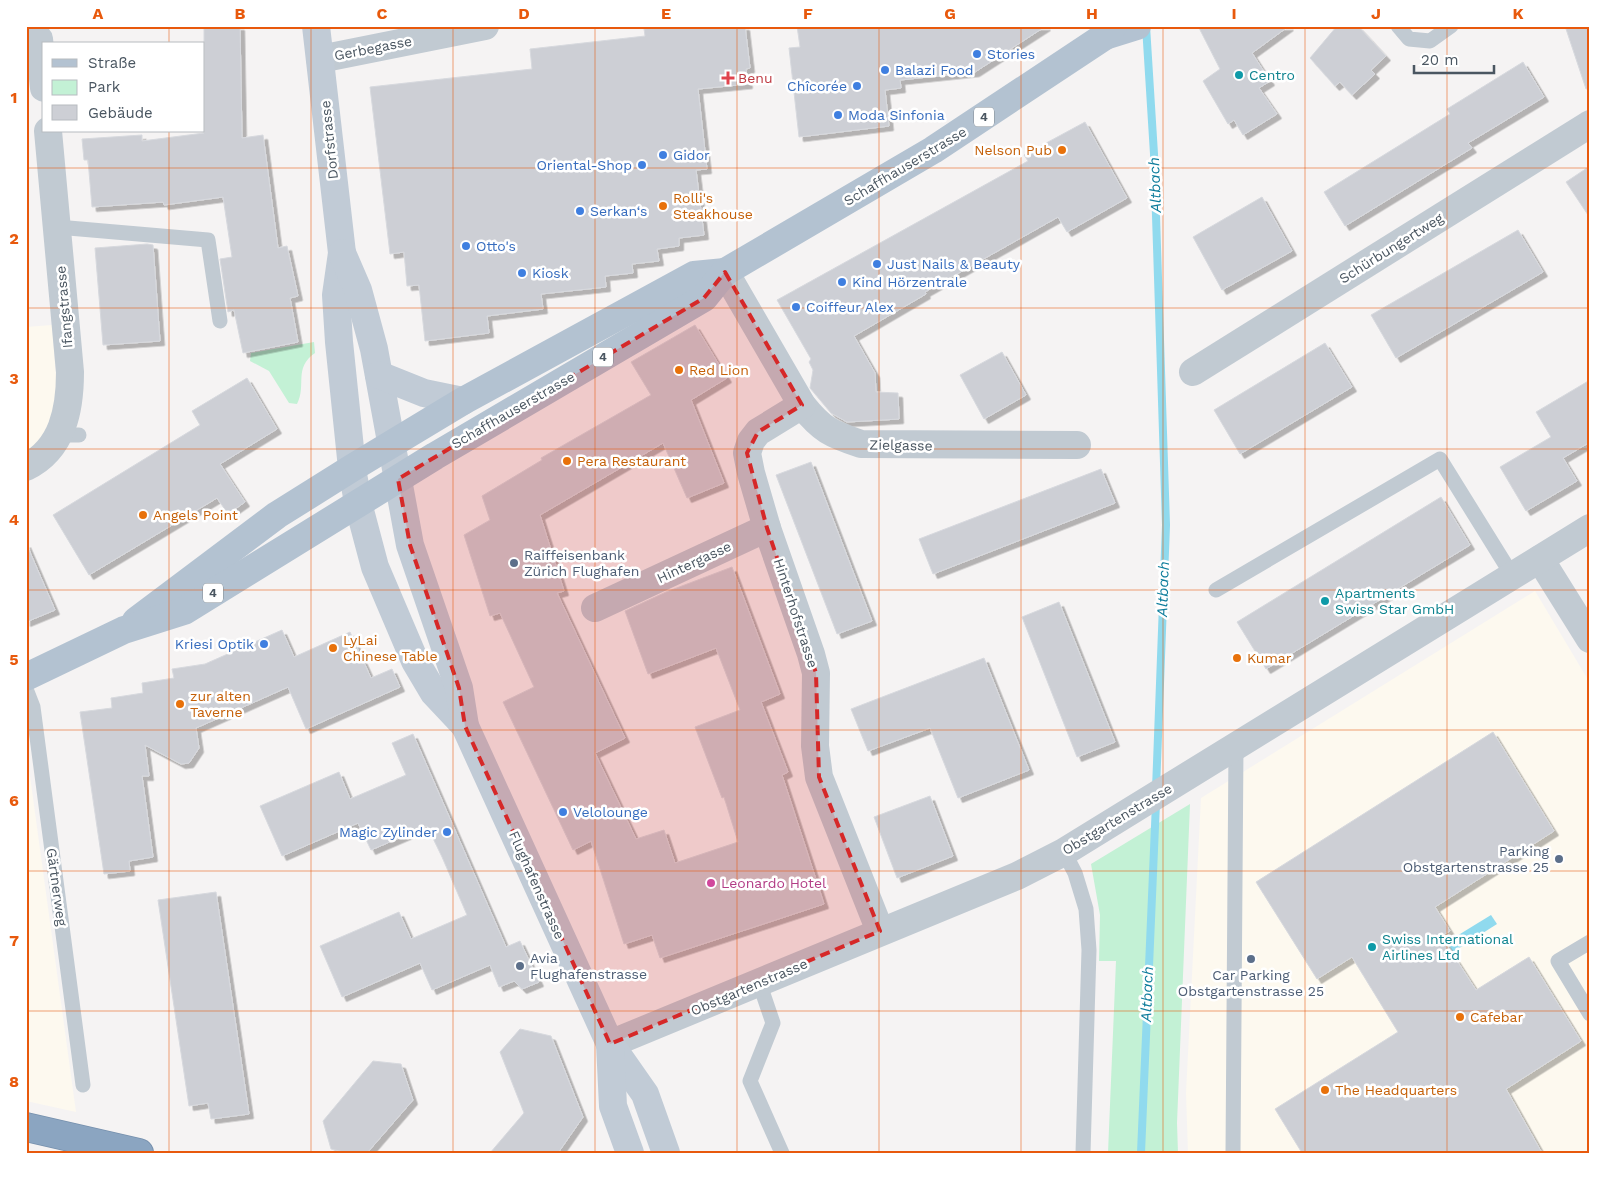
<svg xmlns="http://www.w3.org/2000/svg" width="1616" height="1179" viewBox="0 0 1616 1179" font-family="'Work Sans',sans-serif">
  <defs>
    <filter id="shadow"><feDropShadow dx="4.5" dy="4.5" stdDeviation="0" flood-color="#0004"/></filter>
  </defs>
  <rect width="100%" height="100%" fill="#f5f3f3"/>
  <g fill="#fdf9ef">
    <path d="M52 325 58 402 47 433 26 454V327Z"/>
    <path d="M1535 591 1590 683V1153H1188L1186 1093 1201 798Z"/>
    <path d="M26 747 76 1112 26 1101Z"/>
  </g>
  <g fill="#c3f1d5">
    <path d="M314 342 315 353C293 368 307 385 297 404L289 403 269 371 250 361 251 353Z"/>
    <path d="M1190 804 1177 1123 1178 1153H1108L1116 961H1099L1100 915 1091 864Z"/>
  </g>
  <path fill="#90daee" d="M1491 915 1497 924 1453 952 1447 942Z"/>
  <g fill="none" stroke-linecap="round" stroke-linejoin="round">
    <g stroke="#90daee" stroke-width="8">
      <path d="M1146 26 1154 154 1166 525 1156 789"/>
      <path d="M1141 1153 1156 803"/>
    </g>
  </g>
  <g fill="#cdcfd5" stroke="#d7d9de" filter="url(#shadow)">
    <path d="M204 26H240L242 138 263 135 278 248 287 246 298 296 290 298 298 342 243 353 234 310 228 312 220 259 232 257 223 197 164 205 163 202 92 207 88 160H84L82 139 142 135V141L204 133Z"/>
    <path d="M666 26H745L750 68 746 69 748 84 698 89 707 169 696 170 704 235 679 238V246L657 249 659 261 632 264 633 273 605 276 606 287 541 294 543 309 487 316 489 333 425 341 419 285 407 286 404 252 390 254 370 87 532 69 530 49 645 36 644 29Z"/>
    <path d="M797 26H1046L975 72 900 80 901 88 885 90 889 126 799 137 789 48 800 47Z"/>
    <path d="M1198 26H1289L1252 53 1270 81 1259 88 1277 114 1243 135 1234 120 1228 124 1203 81 1220 69Z"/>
    <path d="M1337 26H1358L1386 56 1371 70 1375 74 1352 95 1340 82 1335 86 1310 58Z"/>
    <path d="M1565 26H1590V89H1586Z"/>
    <path d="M1523 62 1544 97 1468 143 1472 148 1345 226 1324 192 1450 114 1447 109Z"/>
    <path d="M1085 122 1127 198 1067 232 1058 217 925 292 926 294 854 336 875 373 876 392 898 393 899 419 847 422 831 413 810 388 813 370 809 362 811 359 777 300 1028 161 1024 155Z"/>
    <path d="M1590 166V218L1566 182Z"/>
    <path d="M1262 197 1292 251 1222 290 1193 237Z"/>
    <path d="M1518 230 1543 272 1396 358 1371 315Z"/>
    <path d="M147 244 153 245 160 341 103 345 95 248Z"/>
    <path d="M695 325 727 378 691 400 724 483 687 498 663 443 540 515 564 591 557 593 625 738 595 753 636 839 664 830 675 863 738 842 724 797 722 798 695 727 740 710 716 648 648 674 625 611 666 592 732 567 780 694 761 702 788 772 782 775 824 904 660 958 652 935 624 944 591 841 573 850 503 702 534 687 500 613 490 616 464 535 490 520 482 496 542 460 541 458 651 395 631 362Z"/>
    <path d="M1325 343 1352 387 1240 454 1214 410Z"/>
    <path d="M1002 352 1026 395 984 419 960 375Z"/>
    <path d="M247 378 277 429 220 464 245 502 228 514 217 498 89 575 53 515 200 425 192 411Z"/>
    <path d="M1590 380V442L1563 458 1577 481 1526 511 1500 467 1551 437 1536 412Z"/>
    <path d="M811 462 872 621 837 634 776 475Z"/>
    <path d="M1101 469 1115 503 933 574 919 539Z"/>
    <path d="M1441 497 1470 545 1266 669 1237 622Z"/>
    <path d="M26 543 55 610 26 622Z"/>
    <path d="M1059 602 1115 742 1077 757 1022 617Z"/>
    <path d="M282 630 294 657 350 632 371 678 392 669 400 687 306 729 288 687 196 728 199 748 189 763 181 764 145 745 149 776H142L153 857 129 861 130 871 104 874 80 712 112 708 111 698 143 693 142 683 174 678 172 669 205 664Z"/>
    <path d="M984 658 1029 770 958 798 930 728 868 751 851 709Z"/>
    <path d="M1493 732 1554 831 1435 907 1450 931 1441 936 1476 990 1529 957 1581 1041 1506 1089 1542 1153H1302L1275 1109 1398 1032 1352 957 1317 979 1256 882Z"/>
    <path d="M413 734 506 947 520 941 539 982 522 989 514 981 499 987 490 965 432 990 420 963 342 997 320 946 399 912 411 939 467 915 442 857 427 826 371 850 358 823 282 856 260 806 339 772 350 799 406 775 392 743Z"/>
    <path d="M930 796 953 856 897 878 874 817Z"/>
    <path d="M216 892 249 1114 211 1119 208 1103 189 1106 158 900Z"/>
    <path d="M520 1029 551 1036 583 1117 558 1153H490L524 1113 500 1052Z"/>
    <path d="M373 1061 401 1064 413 1100 367 1153H348L331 1149 323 1121Z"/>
  </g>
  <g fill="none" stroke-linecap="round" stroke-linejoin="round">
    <g stroke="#7690ad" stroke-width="30">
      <path id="motorway" d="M26 1127 139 1153"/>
    </g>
    <g stroke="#c1cad2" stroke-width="15">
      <path d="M1398 26 1409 39 1430 41 1451 26"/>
      <path d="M57 227 208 240 220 321"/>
      <path d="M59 435H79"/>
      <path d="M1216 590 1440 459 1512 575"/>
      <path d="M26 689 33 707 83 1085"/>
      <path d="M1064 852 1075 873 1086 909 1089 950 1083 1153"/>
      <path d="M1590 942 1558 961 1590 1014"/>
      <path d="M759 982 773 1023 750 1081 782 1153"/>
      <path d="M1233 1153 1236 745"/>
    </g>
    <g stroke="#c1cad2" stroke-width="28">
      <path d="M26 26 39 39 44 88"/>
      <path d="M320 59 485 26"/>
      <path d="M725 272 802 405C822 430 831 434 861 444L1077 445"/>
      <path d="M1193 372 1590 124"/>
      <path d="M802 405 758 432 751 441 747 453 751 473 767 528 811 654 816 673 815 746 819 777 880 931"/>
      <path d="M26 467C63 449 70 409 70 372L48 131"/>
      <path d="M1540 559 1590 639"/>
      <path d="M595 608 767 528"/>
      <path d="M610 1044 1017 876 1064 852 1590 528"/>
    </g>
    <g stroke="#c1cbd6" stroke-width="28">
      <path d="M316 26 342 253 336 295 339 342 352 468 358 503 375 567 415 661 434 693 465 726"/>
      <path d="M342 253 358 290 374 349 410 545 459 688 465 726 610 1044 645 1094 666 1153"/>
      <path d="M379 375 424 393 463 401"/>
      <path d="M610 1044 613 1106 630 1153"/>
    </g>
    <g stroke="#b3c2d1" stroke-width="28">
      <path d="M1105 36 1137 26"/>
      <path d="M136 621 277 515 352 468 463 401 694 275 725 272"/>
      <path d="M26 677 124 630 184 611 435 456 704 298 725 272 933 150 1105 36 1113 26"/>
    </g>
    <use href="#motorway" stroke="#8ba5c1" stroke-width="28"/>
  </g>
  <path fill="#d62828" fill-opacity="0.2" stroke="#d62828" stroke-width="4" stroke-dasharray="10 6" stroke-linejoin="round" d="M725 272 802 405 758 432 747 453 767 528 816 673 819 777 880 931 610 1044 465 726 459 688 410 545 398 479 704 298Z"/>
  <path fill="none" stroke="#e8590c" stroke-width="1" stroke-opacity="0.55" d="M169 26V44M311 26V1153M453 26V1153M595 26V1153M737 26V1153M879 26V1153M1021 26V1153M1163 26V1153M1305 26V1153M1447 26V1153M169 131V1153M26 168H1590M26 308H1590M26 449H1590M26 590H1590M26 730H1590M26 871H1590M26 1011H1590"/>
  <g fill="#3f7fe0" stroke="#fff" stroke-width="2">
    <circle cx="977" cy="54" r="5"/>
    <circle cx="885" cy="70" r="5"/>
    <circle cx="857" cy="86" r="5"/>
    <circle cx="838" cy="115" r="5"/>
    <circle cx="663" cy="155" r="5"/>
    <circle cx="642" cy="165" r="5"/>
    <circle cx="580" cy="211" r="5"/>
    <circle cx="466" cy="246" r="5"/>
    <circle cx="877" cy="264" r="5"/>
    <circle cx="522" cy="273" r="5"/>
    <circle cx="842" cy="282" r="5"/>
    <circle cx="796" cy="307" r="5"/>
    <circle cx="264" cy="644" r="5"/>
    <circle cx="563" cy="812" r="5"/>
    <circle cx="447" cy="832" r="5"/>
  </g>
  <g fill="#0f9aa8" stroke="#fff" stroke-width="2">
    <circle cx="1239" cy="75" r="5"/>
    <circle cx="1325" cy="601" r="5"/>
    <circle cx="1372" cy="947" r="5"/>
  </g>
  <path fill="#e0444e" stroke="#fff" stroke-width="2" d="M725.5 70.5h5v5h5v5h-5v5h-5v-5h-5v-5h5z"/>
  <g fill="#e8710a" stroke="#fff" stroke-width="2">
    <circle cx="1062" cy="150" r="5"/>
    <circle cx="663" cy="206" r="5"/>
    <circle cx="679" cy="370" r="5"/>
    <circle cx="567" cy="461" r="5"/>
    <circle cx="143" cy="515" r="5"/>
    <circle cx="333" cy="648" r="5"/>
    <circle cx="1237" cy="658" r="5"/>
    <circle cx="180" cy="704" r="5"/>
    <circle cx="1460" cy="1017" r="5"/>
    <circle cx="1325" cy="1090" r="5"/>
  </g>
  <g fill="#5c6f8a" stroke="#fff" stroke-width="2">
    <circle cx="514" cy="563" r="5"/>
    <circle cx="1559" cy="859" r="5"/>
    <circle cx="1251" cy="959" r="5"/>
    <circle cx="520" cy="966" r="5"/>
  </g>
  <circle fill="#d1479c" stroke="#fff" stroke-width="2" cx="711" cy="883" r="5"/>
  <g text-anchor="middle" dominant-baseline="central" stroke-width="5" stroke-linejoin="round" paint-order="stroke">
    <g fill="#fff" stroke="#808990" stroke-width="1">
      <rect x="974" y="107.5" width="20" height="19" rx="4"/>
      <rect x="593" y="347.5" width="20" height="19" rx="4"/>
      <rect x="203" y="583.5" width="20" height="19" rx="4"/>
    </g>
    <g font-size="12" font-weight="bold" fill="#4a5661">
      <text x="984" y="117">4</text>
      <text x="603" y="357">4</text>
      <text x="213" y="593">4</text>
    </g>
    <g font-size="14" fill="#4a5661" stroke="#fff">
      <text transform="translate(373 48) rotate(-11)">Gerbegasse</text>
      <text transform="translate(329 140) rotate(-96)">Dorfstrasse</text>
      <text transform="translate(905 166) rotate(-31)">Schaffhauserstrasse</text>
      <text transform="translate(1391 248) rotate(-32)">Schürbungertweg</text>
      <text transform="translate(64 307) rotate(-95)">Ifangstrasse</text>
      <text transform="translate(513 410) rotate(-30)">Schaffhauserstrasse</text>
      <text transform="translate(901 445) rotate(1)">Zielgasse</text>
      <text transform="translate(694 562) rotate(-25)">Hintergasse</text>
      <text transform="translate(796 613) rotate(72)">Hinterhofstrasse</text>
      <text transform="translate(1117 819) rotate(-31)">Obstgartenstrasse</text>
      <text transform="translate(537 885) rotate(66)">Flughafenstrasse</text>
      <text transform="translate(57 887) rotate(82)">Gärtnerweg</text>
      <text transform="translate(749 987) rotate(-23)">Obstgartenstrasse</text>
    </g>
    <g font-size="14" fill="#366cbe" stroke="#fff" text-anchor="start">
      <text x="987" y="54">Stories</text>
      <text x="895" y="70">Balazi Food</text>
      <text x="847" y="86" text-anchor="end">Chîcorée</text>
      <text x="848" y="115">Moda Sinfonia</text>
      <text x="673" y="155">Gidor</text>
      <text x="632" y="165" text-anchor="end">Oriental-Shop</text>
      <text x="590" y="211">Serkan‘s</text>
      <text x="476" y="246">Otto's</text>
      <text x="887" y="264">Just Nails &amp; Beauty</text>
      <text x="532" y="273">Kiosk</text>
      <text x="852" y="282">Kind Hörzentrale</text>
      <text x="806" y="307">Coiffeur Alex</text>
      <text x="254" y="644" text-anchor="end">Kriesi Optik</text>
      <text x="573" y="812">Velolounge</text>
      <text x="437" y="832" text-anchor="end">Magic Zylinder</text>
    </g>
    <g font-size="14" fill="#0d838f" stroke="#fff" text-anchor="start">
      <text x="1249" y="75">Centro</text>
      <text x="1335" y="593">Apartments<tspan x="1335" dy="16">Swiss Star GmbH</tspan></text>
      <text x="1382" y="939">Swiss International<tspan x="1382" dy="16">Airlines Ltd</tspan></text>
    </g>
    <g font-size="14" fill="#be3a42" stroke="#fff" text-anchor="start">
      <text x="738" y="78">Benu</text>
    </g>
    <g font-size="14" fill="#c56008" stroke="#fff" text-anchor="start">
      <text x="1052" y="150" text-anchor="end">Nelson Pub</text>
      <text x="673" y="198">Rolli's<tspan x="673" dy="16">Steakhouse</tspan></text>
      <text x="689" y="370">Red Lion</text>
      <text x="577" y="461">Pera Restaurant</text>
      <text x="153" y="515">Angels Point</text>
      <text x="343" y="640">LyLai<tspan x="343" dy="16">Chinese Table</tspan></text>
      <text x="1247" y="658">Kumar</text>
      <text x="190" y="696">zur alten<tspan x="190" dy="16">Taverne</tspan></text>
      <text x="1470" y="1017">Cafebar</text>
      <text x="1335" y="1090">The Headquarters</text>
    </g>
    <g font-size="14" fill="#4e5e75" stroke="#fff" text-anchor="start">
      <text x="524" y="555">Raiffeisenbank<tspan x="524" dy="16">Zürich Flughafen</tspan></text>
      <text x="1549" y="851" text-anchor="end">Parking<tspan x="1549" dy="16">Obstgartenstrasse 25</tspan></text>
      <text x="530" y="958">Avia<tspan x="530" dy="16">Flughafenstrasse</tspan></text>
      <text x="1251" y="975" text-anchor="middle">Car Parking<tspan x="1251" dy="16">Obstgartenstrasse 25</tspan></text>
    </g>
    <g font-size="14" fill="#b23c85" stroke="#fff" text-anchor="start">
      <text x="721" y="883">Leonardo Hotel</text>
    </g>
    <g font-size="15" font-style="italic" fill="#0c7c9b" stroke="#fff">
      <text transform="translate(1155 185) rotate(-92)">Altbach</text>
      <text transform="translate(1163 589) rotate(-88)">Altbach</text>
      <text transform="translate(1147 994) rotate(-88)">Altbach</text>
    </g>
  </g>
  <rect width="1616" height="1179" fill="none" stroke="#ffffff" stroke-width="55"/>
  <rect x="42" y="42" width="162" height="90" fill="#ffffff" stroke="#b7bbc0"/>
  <rect x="52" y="59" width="25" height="8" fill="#b3c2d1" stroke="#b7bbc0"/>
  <text x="88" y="68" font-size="15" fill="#4a5661">Straße</text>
  <rect x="52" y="80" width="25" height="15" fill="#c3f1d5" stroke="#b7bbc0"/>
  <text x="88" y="92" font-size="15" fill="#4a5661">Park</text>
  <rect x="52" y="105" width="25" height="15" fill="#cdcfd5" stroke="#b7bbc0"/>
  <text x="88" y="118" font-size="15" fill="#4a5661">Gebäude</text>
  <path d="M1414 65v8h80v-8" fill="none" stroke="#4a5661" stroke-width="2.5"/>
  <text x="1421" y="65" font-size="15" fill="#4a5661" stroke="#ffffff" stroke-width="4" paint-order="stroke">20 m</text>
  <rect x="28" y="28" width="1560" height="1124" fill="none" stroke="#e8590c" stroke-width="2"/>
  <g font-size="16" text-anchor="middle" font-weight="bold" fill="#e8590c">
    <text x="98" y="19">A</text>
    <text x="240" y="19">B</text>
    <text x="382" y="19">C</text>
    <text x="524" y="19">D</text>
    <text x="666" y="19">E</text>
    <text x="808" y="19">F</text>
    <text x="950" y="19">G</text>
    <text x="1092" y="19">H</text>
    <text x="1234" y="19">I</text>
    <text x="1376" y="19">J</text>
    <text x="1518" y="19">K</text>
    <text x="14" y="103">1</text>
    <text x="14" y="244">2</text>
    <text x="14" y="384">3</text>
    <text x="14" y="525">4</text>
    <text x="14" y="665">5</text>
    <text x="14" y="806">6</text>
    <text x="14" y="946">7</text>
    <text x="14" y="1087">8</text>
  </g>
</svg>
